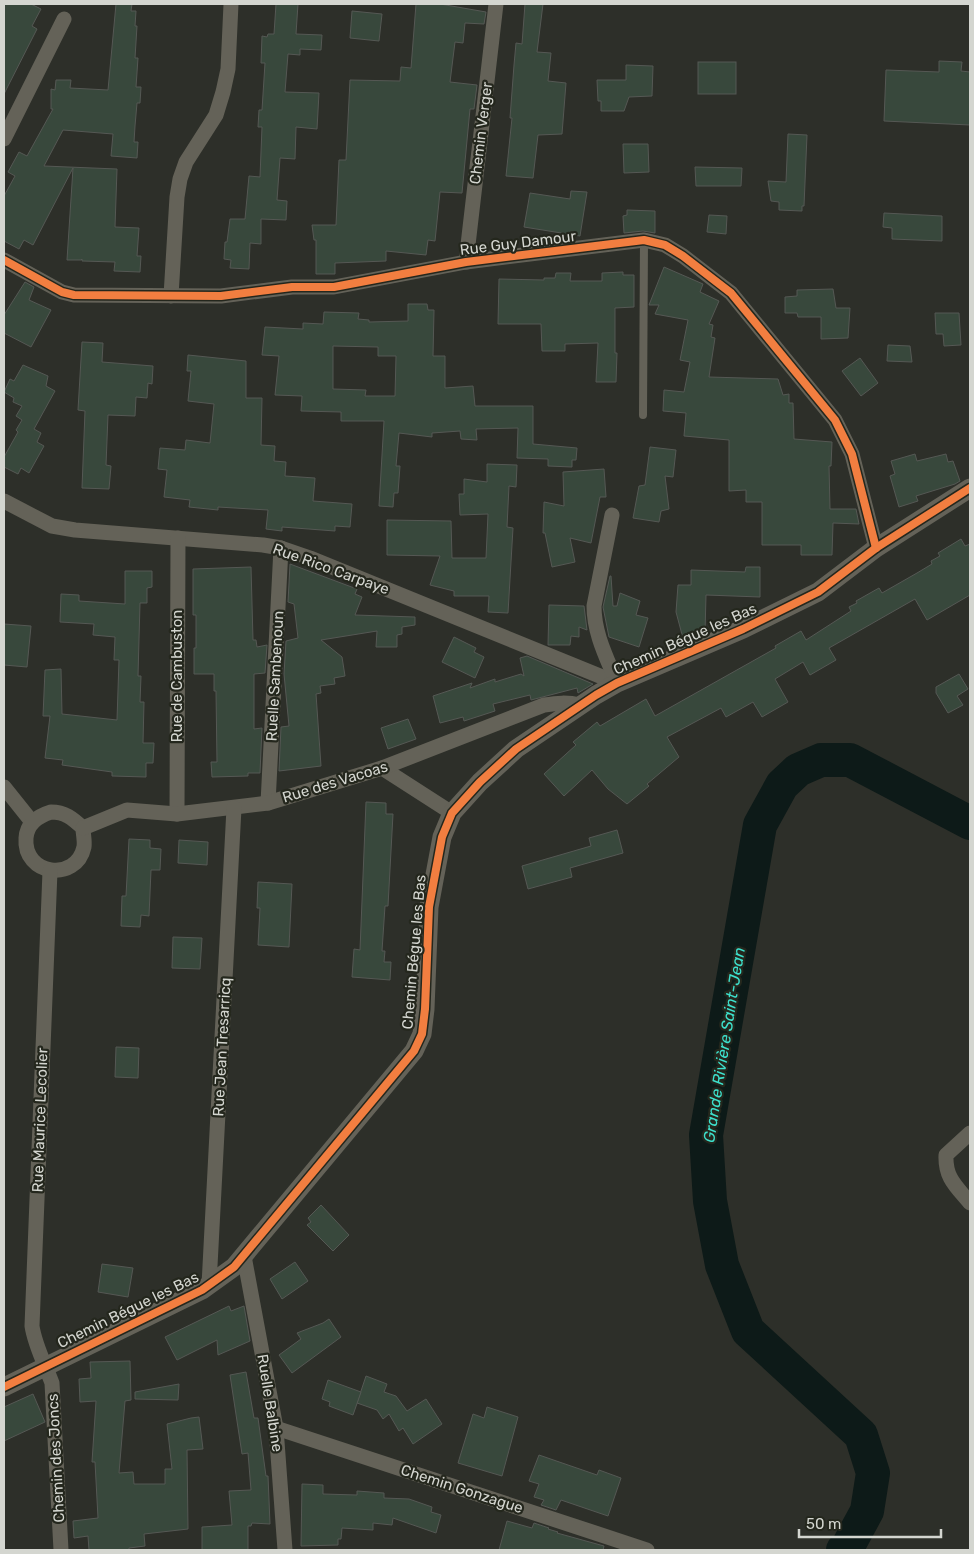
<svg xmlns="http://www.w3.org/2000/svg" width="974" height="1554" viewBox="0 0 974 1554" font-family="Rubik,sans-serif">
  <rect width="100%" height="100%" fill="#2d2f29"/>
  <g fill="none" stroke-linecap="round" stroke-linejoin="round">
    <path stroke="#0d1a18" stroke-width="34" d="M843 1550 847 1548 867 1511 873 1473 861 1435 748 1331 722 1265 710 1201 706 1135 760 825 782 785 798 770 821 760H850L970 823"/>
  </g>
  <g fill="#38483c" stroke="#555854" fill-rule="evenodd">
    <path d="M4 4H31L41 9 32 26 37 29 4 94Z"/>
    <path d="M116 4H132L131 11H136L135 26H137L135 58H138L136 87H141L140 103H137L135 126 134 142H138L137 158 111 156 113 134 63 130 44 166 117 169 115 227 139 228 137 256H141L140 272 114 271 115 262 82 261V259L81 260H67L73 168 33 245 24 240 19 249 4 241V196L15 176 8 172 19 152 27 156 53 109H51V89L55 90 56 80H71L70 88 108 90Z"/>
    <path d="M276 4H298L296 34 322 35 321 50 300 49V55L288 54 285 92 319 93 317 129 296 127 295 159 280 158 277 200 287 201 286 220 261 219V244L250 243 249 269 230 268 231 260 224 259 225 242H227L230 219H245L249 176 260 177 262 127H258L259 110H262L265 63H261L262 36 267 37 268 34H274Z"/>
    <path d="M416 4H440L486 12 484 24 465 23 463 43 455 42 450 82 477 85 474 109H470L462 193 440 192 435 241 428 240 426 255 386 251V261L335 263V274H316V240H314L312 225H336L339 160H346L350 80 400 81 401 67 411 68Z"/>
    <path d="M525 4H543L537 52 551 53 548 81 566 83 562 134 538 135 533 178 506 176 512 118H510L514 65 516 43 522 44Z"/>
    <path d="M352 11 382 14 379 41 350 38Z"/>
    <path d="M939 61 962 62 961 71 970 72V125L884 121 886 70 939 72Z"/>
    <rect x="698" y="62" width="38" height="32"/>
    <path d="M626 65 653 66 652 96 629 97 624 111H601V101H598L597 80H626Z"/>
    <path d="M788 134 807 135 804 206H802V211L779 210V202L771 201 768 181 786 182Z"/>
    <path d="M623 144H648L649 172 624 173Z"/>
    <path d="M695 167 742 168 741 186H696Z"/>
    <path d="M571 191 587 192 580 236 524 227 530 193 570 199Z"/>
    <path d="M627 210 655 211V233L643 231 624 233 623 216 627 215Z"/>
    <path d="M884 213 942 216V241L892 239V228L883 227Z"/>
    <path d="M709 215 727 216 726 234 707 232Z"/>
    <path d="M664 267 703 284 700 292 719 301 709 324 713 325 711 337 715 338 709 377 778 379 783 395 789 394V403H793L794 439 832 442 831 466H829L830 509H856L859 524 833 523 832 555H801V545H762V502H746V490L729 491V440L684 436 686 413 663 411 664 390 684 392 690 362 680 360 688 320 655 314 659 305H649Z"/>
    <path d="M623 272V275H634V307L615 308V353H617L616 382H596L598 343 565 344V351H542L541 324H498L499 279 544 280V278H555L556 273H571L570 281H602V273Z"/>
    <path d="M25 282 34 287 29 300 51 310 31 347 4 333V315Z"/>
    <path d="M833 289 836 308H850L848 338 821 339V317H798L797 313H785V297L797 296V290Z"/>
    <path d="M408 304H427L428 310H434L433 356H445V388L473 386 475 406H533V444L577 448 576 460H572V467L548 466V459L517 458 518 428 476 429 477 440 461 439 460 431 432 433V437L399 433 396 466H400L398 493H394L393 507 379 506 384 421H341V412L301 411 302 396 275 395 279 356 262 355 265 327 303 329V323L323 324 324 312 359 313 358 319 369 320V322L408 321ZM333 346 378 347V356H396L395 396H365L366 390 333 389Z"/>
    <path d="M935 313H959L961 345 944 346 943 334H936Z"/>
    <path d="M82 342 103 343 102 362 153 366 152 384 148 383 147 398 136 397 135 416 108 415 106 465 111 466 109 489 82 488 85 411 78 410Z"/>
    <path d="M888 345 910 346 912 362 887 361Z"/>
    <path d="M188 355 246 361V398H262L261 445 275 446 274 461 286 462 285 476 315 478 313 501 352 504 350 527 335 526V531L282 527V531L266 529 268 510 218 507V510L189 507 190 500 164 497 167 470 158 469 160 448 185 450 186 440 210 443 214 404 188 401 191 371H187Z"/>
    <path d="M860 358 878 383 861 396 842 371Z"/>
    <path d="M23 365 48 376 46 386 55 391 34 429 41 433 37 442 44 446 29 473 21 468 18 474 4 467V457L18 432 16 430 22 420 16 416 22 406 13 402 14 398 4 392 10 379 14 381Z"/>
    <path d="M650 447 676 450 673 477 665 476 669 509 661 511 659 522 633 518 639 486 645 485Z"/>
    <path d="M915 454 917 461 946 454 948 462 953 461 960 481 955 484 916 496 918 501 899 507 890 476 895 474 891 461Z"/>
    <path d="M487 464 517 465 516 487 509 486 507 527 513 528 508 613 488 612 489 596H454V591L430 585 440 556 387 555V520L451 521 452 558H486L488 514 460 515 459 494H464V479L487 482Z"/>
    <path d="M604 469 606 497H600L591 543 570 538 575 562 552 567 545 533H543L544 502 564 506 563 472Z"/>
    <path d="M961 539 965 546 970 544V595L927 620 915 599 829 648 836 660 810 675 803 662 775 679 788 702 762 717 753 702 726 717 721 708 667 737 679 757 647 784 649 786 627 804 608 789 592 770 564 796 544 774 576 745 573 742 597 722 600 726 646 699 655 716 776 648 775 646 801 631 806 640 851 611 849 607 857 603 856 601 879 588 882 593 917 573 932 564 931 561 940 556 938 553Z"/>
    <path d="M290 564 357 589 355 594 362 597 355 615 415 617V625L402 627V634L397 635V647H376L377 631 321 640 342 657 345 676 334 678 335 684 320 686 321 693 316 694 321 766 279 771 281 727 289 726 284 674 286 641 298 638 294 604 288 602Z"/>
    <path d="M251 567 253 640H256L257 647 267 645 265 673 254 674V729L262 728 260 773H248V776L212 777 211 762H217L216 691H214V674H194V648H196V615H193V569Z"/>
    <path d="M746 567H760V597L706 595 705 633 684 642 676 612 678 585H691V570L745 572Z"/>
    <path d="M125 571H152V587L147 588V603H140L138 676H141L140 702H144L143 743H154L153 763H146V777L112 776V772L62 765 63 760 45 758 50 716H43L45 670 61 669 62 714 117 720 119 660H114L115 637 93 635 94 624 60 622 61 594 79 595V601L125 604Z"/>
    <path d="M610 576H611L613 606H617L620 593 640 601 636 615 648 618 639 647 609 637 603 607Z"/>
    <path d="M549 605 584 606 587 630 579 627V637L571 636 570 645H548Z"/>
    <path d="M4 624 31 626 27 667 4 665Z"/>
    <path d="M454 637 476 648 474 652 484 657 475 678 442 662Z"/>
    <path d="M527 656 593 684 578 693 577 688 531 700 530 695 493 704 495 711 464 721 463 717 440 723 433 696 472 683 470 688 495 679V682L521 674 524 676 520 658Z"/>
    <path d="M959 674 968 689 957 696 963 705 948 713 936 693V687Z"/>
    <path d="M408 719 416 739 388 749 381 728Z"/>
    <path d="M366 802 386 803V814H393L388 906H385L382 951H385L384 962H391L390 980 352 977 354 949 360 950Z"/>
    <path d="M617 830 623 853 570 868 572 877 528 889 522 866 591 846 589 838Z"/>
    <path d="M129 839 150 840V848L161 849 160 870H151L149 916 141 915 140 927 121 926 122 896H126Z"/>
    <path d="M179 840 208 842 207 865 178 863Z"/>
    <path d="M258 882 292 884 289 947 258 945 260 908H257Z"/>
    <path d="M173 937 202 938 200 969 172 968Z"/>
    <path d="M116 1047 139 1048 138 1078 115 1077Z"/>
    <path d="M321 1205 349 1235 333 1251 307 1225 311 1222 308 1218Z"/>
    <path d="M295 1262 308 1281 282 1299 270 1279Z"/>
    <path d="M102 1264 133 1268 128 1297 98 1292Z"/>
    <path d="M229 1306 231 1311 244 1306 250 1341 218 1355 217 1340 177 1360 165 1337Z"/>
    <path d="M329 1319 341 1337 292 1373 279 1355 301 1339 297 1333 323 1323Z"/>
    <path d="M130 1361 131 1400 125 1401 119 1473 133 1472 134 1484H165V1469H172L167 1424 191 1418 199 1417 203 1449 187 1450 188 1529 144 1534 145 1546 129 1548V1550H89L88 1536 74 1538 73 1521 98 1518 95 1462H92L96 1401 80 1402 79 1379 91 1378 90 1362Z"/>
    <path d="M246 1372 254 1418H258L266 1476H268L270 1524 252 1523 251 1526H248V1550H202V1527L232 1525 229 1491 251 1490 248 1453 242 1454 230 1375Z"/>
    <path d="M366 1376 387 1384 384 1392 396 1396 407 1411 426 1399 442 1424 413 1444 403 1428 399 1431 389 1414 383 1419 377 1410 357 1403Z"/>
    <path d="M328 1380 361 1392 353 1415 329 1406 330 1402 322 1399Z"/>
    <path d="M179 1384 178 1400 135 1399V1392Z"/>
    <path d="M33 1394 45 1422 4 1441V1407Z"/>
    <path d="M487 1407 518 1417 502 1476 458 1463 473 1414 484 1418Z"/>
    <path d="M539 1455 597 1475 599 1470 621 1478 608 1516 561 1500 556 1510 541 1505 544 1500 534 1497 539 1484 529 1481Z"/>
    <path d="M302 1484 323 1485V1494L357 1495V1491L384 1493V1498L409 1499 432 1507 431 1512 441 1515 436 1533 393 1518 392 1525 373 1523V1530L342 1528 341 1539H338V1545L301 1546Z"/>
    <path d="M507 1521 532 1528 534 1523 549 1528 548 1529 558 1532 557 1533 604 1546 603 1550H499Z"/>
  </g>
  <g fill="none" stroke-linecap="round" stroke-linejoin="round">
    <path stroke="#646258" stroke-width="8" d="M643 415 644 240"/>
    <g stroke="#646258" stroke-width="15">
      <path d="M4 139 64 19"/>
      <path d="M4 260 62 292 74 295 221 296 292 287H334L466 262 644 240 665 245 683 256 731 293 835 420 852 454 876 548"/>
      <path d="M466 262 496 4"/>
      <path d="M171 296 177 197 180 179 186 162 216 115 223 92 228 69 231 4"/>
      <path d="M4 501 52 526 75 530 263 545 281 548 310 558 617 683"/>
      <path d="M612 515 594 606C594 634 607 658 617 683"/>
      <path d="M382 768 452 813"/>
      <path d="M4 787 32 822"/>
      <path d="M268 803 281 548"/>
      <path d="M51 812C65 812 72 818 83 828 83 834 85 841 84 847 76 883 23 875 26 838 27 823 38 816 51 812Z"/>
      <path d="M177 814 178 538"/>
      <path d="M83 828 127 810 177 814 268 803 382 768 544 705C557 703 567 702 580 705"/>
      <path d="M50 871 32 1326C35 1346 45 1364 52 1383L61 1550"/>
      <path d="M970 1133 946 1155C945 1178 956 1186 970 1203"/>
      <path d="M244 1256 276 1428 285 1550"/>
      <path d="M209 1285 234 808"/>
      <path d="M276 1428 647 1550"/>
    </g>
    <path stroke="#646258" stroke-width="19" d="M4 1387 202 1290 234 1267 414 1051 422 1034 425 1009 429 907 442 837 452 813 480 782 516 749 596 695 617 683 743 629 818 592 876 548 970 488"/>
    <g stroke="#24271d" stroke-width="11">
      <g id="cycleway">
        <path d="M4 260 62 292 74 295 221 296 292 287H334L466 262 644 240 665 245 683 256 731 293 835 420 852 454 876 548"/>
        <path d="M4 1387 202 1290 234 1267 414 1051 422 1034 425 1009 429 907 442 837 452 813 480 782 516 749 596 695 617 683 743 629 818 592 876 548 970 488"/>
      </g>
    </g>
    <use href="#cycleway" stroke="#f27e40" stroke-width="8"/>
  </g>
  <g text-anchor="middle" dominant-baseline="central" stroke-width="4.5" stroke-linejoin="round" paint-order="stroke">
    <g font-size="15" fill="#d4d6d0" stroke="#24271d">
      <text transform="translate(481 133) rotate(-83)">Chemin Verger</text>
      <text transform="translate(518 243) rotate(-7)">Rue Guy Damour</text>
      <text transform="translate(331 569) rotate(20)">Rue Rico Carpaye</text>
      <text transform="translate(685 639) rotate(-24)">Chemin Bégue les Bas</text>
      <text transform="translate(177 676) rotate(-90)">Rue de Cambuston</text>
      <text transform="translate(275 676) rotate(-87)">Ruelle Sambenoun</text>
      <text transform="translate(335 782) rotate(-17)">Rue des Vacoas</text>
      <text transform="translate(414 952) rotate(-85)">Chemin Bégue les Bas</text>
      <text transform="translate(222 1047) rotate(-87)">Rue Jean Tresarricq</text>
      <text transform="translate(40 1120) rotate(-88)">Rue Maurice Lecolier</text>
      <text transform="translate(128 1310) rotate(-26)">Chemin Bégue les Bas</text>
      <text transform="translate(270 1403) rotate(81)">Ruelle Balbine</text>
      <text transform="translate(56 1458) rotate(-93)">Chemin des Joncs</text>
      <text transform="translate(462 1489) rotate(18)">Chemin Gonzague</text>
    </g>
    <g font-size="16" font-style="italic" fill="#3de1cd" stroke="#24271d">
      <text transform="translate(724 1045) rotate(-81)">Grande Rivière Saint-Jean</text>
    </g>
  </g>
  <rect width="974" height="1554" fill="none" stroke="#d4d6d0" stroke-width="10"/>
  <path d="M799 1529v8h142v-8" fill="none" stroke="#d4d6d0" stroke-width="2.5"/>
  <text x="806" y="1529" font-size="15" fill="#d4d6d0" stroke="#24271d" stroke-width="4" paint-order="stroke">50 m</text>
</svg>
